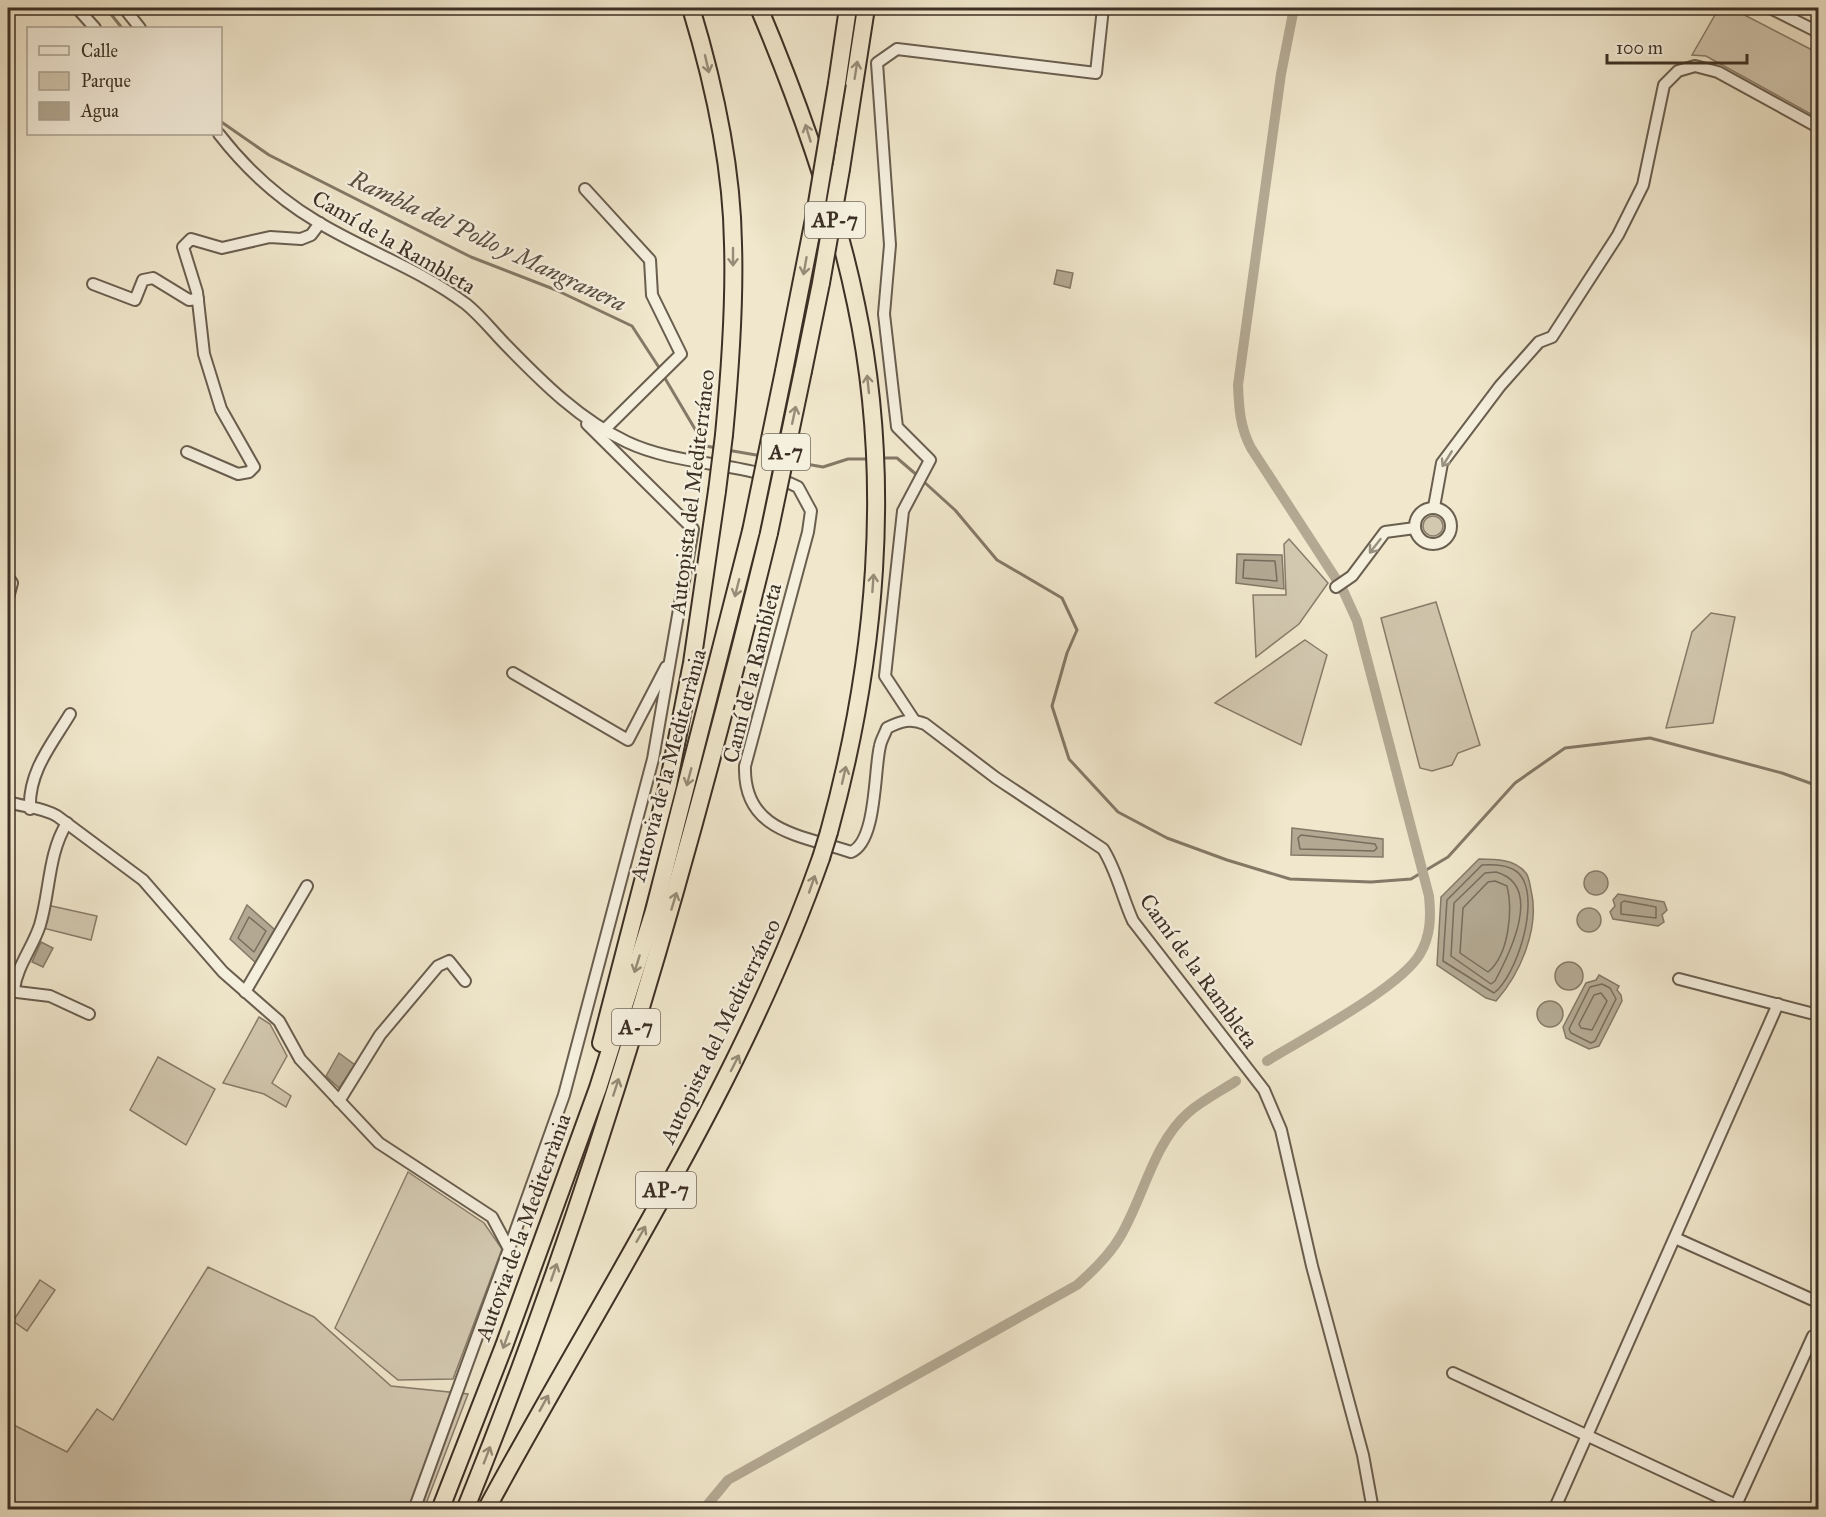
<svg xmlns="http://www.w3.org/2000/svg" width="1826" height="1517" viewBox="0 0 1826 1517" font-family="'IM FELL Great Primer',serif">
  <rect width="100%" height="100%" fill="#f0e7cc"/>
  <filter id="stains"><feTurbulence type="fractalNoise" baseFrequency=".00333" numOctaves="4"/><feColorMatrix values="0 0 0 0 .2 0 0 0 0 .09 0 0 0 0 .02 0 0 0 .5 -.17"/></filter>
  <radialGradient id="worn" r=".72"><stop offset=".6" stop-color="#630" stop-opacity="0"/><stop offset="1" stop-color="#630" stop-opacity=".3"/></radialGradient>
  <g fill="#d2c8b0" stroke="#887c6a" stroke-width="1.5">
    <path d="M1719 8H1731L1818 53V118L1706 56 1692 55Z"/>
    <circle cx="1433" cy="526" r="10"/>
    <path d="M1289 539 1328 583 1299 624 1256 657 1253 595H1286L1284 544Z"/>
    <path d="M1436 602 1480 745 1458 753 1452 765 1432 771 1420 768 1381 618Z"/>
    <path d="M1711 613 1735 617 1713 723 1666 728 1692 632Z"/>
    <path d="M1305 640 1327 655 1301 745 1215 703Z"/>
    <path d="M47 905 97 916 91 940 43 928Z"/>
    <path d="M259 1017 270 1024 287 1056 272 1083 291 1096 286 1107 264 1094 223 1083Z"/>
    <path d="M158 1057 215 1089 186 1145 130 1110Z"/>
    <path d="M408 1172 484 1223 502 1249 453 1379 398 1380 335 1328Z"/>
    <path d="M208 1267 314 1317 391 1386 468 1394 424 1509 8 1508V1422L67 1452 97 1409 113 1420Z"/>
    <path d="M40 1280 55 1290 27 1331 13 1321Z"/>
  </g>
  <g fill="#b3a993" stroke="#847967" stroke-width="1.5">
    <path d="M1057 270 1073 273 1070 288 1054 284Z"/>
    <path d="M1237 554 1282 555 1284 589 1236 583Z"/>
    <path d="M1292 828 1383 839V857L1291 855Z"/>
    <path d="M1479 859C1495 859 1515 859 1526 873 1529 877 1530 885 1531 890 1540 927 1521 973 1496 1001L1486 998 1437 965 1441 897Z"/>
    <circle cx="1596" cy="883" r="12"/>
    <path d="M1618 894 1664 902 1667 910 1662 915 1664 922 1658 926 1613 919 1610 912 1615 906 1613 900Z"/>
    <path d="M247 905 275 930 256 963 230 939Z"/>
    <circle cx="1589" cy="920" r="12"/>
    <path d="M41 942 53 948 43 967 32 962Z"/>
    <circle cx="1569" cy="976" r="14"/>
    <path d="M1599 975 1619 986 1617 990 1621 995 1622 1001 1599 1046 1589 1049 1566 1038 1563 1027 1586 983 1596 980Z"/>
    <circle cx="1550" cy="1014" r="13"/>
    <path d="M339 1053 355 1065 339 1088 326 1076Z"/>
  </g>
  <g fill="none" stroke-linecap="round" stroke-linejoin="round">
    <g stroke="#786c5c" stroke-width="1.5">
      <path d="M1244 560 1275 561 1277 581 1243 578Z"/>
      <path d="M1301 835 1375 844 1377 848 1374 851 1300 849 1298 838Z"/>
      <path d="M1482 865C1495 864 1513 865 1521 876 1540 902 1517 975 1494 993L1443 961 1447 900Z"/>
      <path d="M1496 872C1544 885 1510 953 1495 981L1491 984 1451 956 1454 903 1485 873Z"/>
      <path d="M1495 881 1507 886C1513 910 1509 955 1488 972L1460 953 1463 908 1488 882Z"/>
      <path d="M1624 901 1656 907V918L1621 914V903Z"/>
      <path d="M249 917 266 931 254 952 238 938Z"/>
      <path d="M1602 984 1610 988 1616 999 1595 1041 1591 1043 1571 1033 1569 1029 1590 987Z"/>
      <path d="M1601 993 1607 1001 1592 1030 1581 1028 1579 1024 1594 995Z"/>
    </g>
    <g stroke="#847967" stroke-width="3">
      <path d="M106 8 122 28"/>
      <path d="M220 121 269 155 471 257 556 290 632 326 660 369"/>
      <path d="M663 375 705 446 718 448"/>
      <path d="M727 450 762 456"/>
      <path d="M880 458H897L918 476"/>
      <path d="M789 461 823 467 848 459H868"/>
      <path d="M923 481 955 510 997 560 1062 598 1077 630 1067 653 1052 706 1069 759 1118 812 1167 838 1227 860 1290 879 1371 882 1411 879 1448 857 1515 783 1565 748 1650 738 1782 773 1818 786"/>
    </g>
    <g stroke="#b3a993" stroke-width="10">
      <path d="M1267 1061C1304 1038 1400 988 1420 954 1431 935 1431 916 1429 896L1357 621 1342 588 1251 448C1240 427 1239 409 1238 385L1281 74 1294 8"/>
      <path d="M703 1510 728 1480 1077 1285C1093 1271 1109 1256 1120 1237 1144 1197 1153 1143 1189 1112 1203 1100 1221 1091 1236 1081"/>
    </g>
    <g stroke="#6a5e4f" stroke-width="14">
      <g id="minor">
        <path d="M77 8 95 28"/>
        <path d="M124 8 140 28"/>
        <path d="M1770 8 1818 32"/>
        <path d="M219 134C246 169 278 198 316 221 365 251 420 269 466 304 481 316 494 333 507 346 543 383 580 420 627 442 680 467 745 461 798 487L811 511 808 532 745 766C743 832 801 835 851 852 877 842 874 769 880 746 881 740 885 734 887 728 901 721 910 718 925 724L996 778 1103 849C1117 871 1122 897 1133 921L1264 1090 1281 1130 1312 1266 1363 1455 1373 1510"/>
        <path d="M585 189 650 260 652 295 681 354 604 430"/>
        <path d="M93 284 135 300 143 280 153 278 189 300 198 299"/>
        <path d="M187 452 238 474 249 472 254 467 221 409 204 354 197 292 183 247 191 239 222 248 270 237 301 239 311 235 320 223"/>
        <path d="M1434 507 1442 463 1500 386 1539 342 1552 337 1618 235 1643 185 1664 85 1678 71 1695 66 1718 72 1818 127"/>
        <circle cx="1433" cy="526" r="18"/>
        <path d="M8 577 12 583 8 598"/>
        <path d="M1336 587 1352 576 1385 532 1415 528"/>
        <path d="M513 673 628 740 666 667"/>
        <path d="M914 720 885 676 903 511 930 460 897 427 884 314 890 245 877 63 897 49 1096 73 1103 8"/>
        <path d="M8 802C24 807 42 807 57 816L143 880 223 972 279 1021 300 1059 379 1143 492 1217 509 1249 414 1510"/>
        <path d="M30 809C28 772 52 744 70 714"/>
        <path d="M67 823C48 853 50 892 40 925 33 947 17 966 14 989L17 992 50 996 89 1014"/>
        <path d="M1679 979 1818 1015"/>
        <path d="M245 992 307 886"/>
        <path d="M339 1101 380 1035 438 966 449 961 465 981"/>
        <path d="M1675 1238 1813 1300"/>
        <path d="M509 1249 564 1095 653 759 693 529 587 424"/>
        <path d="M1453 1373 1736 1505 1813 1336"/>
        <path d="M1554 1510 1778 1004"/>
      </g>
    </g>
    <g stroke="#3d3025" stroke-width="20">
      <g id="highway">
        <path d="M691 8C714 84 732 164 733 244 735 308 730 372 724 435"/>
        <path d="M759 8C799 103 835 202 856 304 893 478 876 662 829 832"/>
        <path d="M837 83 848 8"/>
        <path d="M841 169 866 8"/>
        <path d="M784 371 816 209"/>
        <path d="M803 371 821 283"/>
        <path d="M601 1043 668 785 692 663 717 491"/>
        <path d="M440 1510 504 1346 598 1088 654 911 751 531"/>
        <path d="M465 1510C594 1193 688 865 769 533"/>
        <path d="M486 1510C602 1295 739 1090 821 858"/>
      </g>
    </g>
    <use href="#minor" stroke="#f5efde" stroke-width="10"/>
    <use href="#highway" stroke="#f0e7cc" stroke-width="16"/>
    <g stroke="#3d3025" stroke-width="20" stroke-linecap="butt">
      <g id="highway-bridge">
        <path d="M816 209 837 83"/>
        <path d="M821 283 841 169"/>
        <path d="M717 491 724 435"/>
        <path d="M751 531 784 371"/>
        <path d="M769 533 803 371"/>
        <path d="M821 858 829 832"/>
      </g>
    </g>
    <use href="#highway-bridge" stroke="#f0e7cc" stroke-width="16"/>
  </g>
  <defs><path id="oneway-shaft" d="M-6 0H5M1.5-3L5.5 0L1.5 3" fill="none" stroke-width="1.6" stroke-linecap="round" stroke-linejoin="round" transform="scale(1.5)"/></defs>
  <g stroke="#968c78">
    <use href="#oneway-shaft" transform="translate(707 64) rotate(77)"/>
    <use href="#oneway-shaft" transform="translate(856 70) rotate(-81)"/>
    <use href="#oneway-shaft" transform="translate(808 133) rotate(-107)"/>
    <use href="#oneway-shaft" transform="translate(733 257) rotate(90)"/>
    <use href="#oneway-shaft" transform="translate(805 266) rotate(100)"/>
    <use href="#oneway-shaft" transform="translate(868 384) rotate(-96)"/>
    <use href="#oneway-shaft" transform="translate(794 415) rotate(-78)"/>
    <use href="#oneway-shaft" transform="translate(873 583) rotate(-86)"/>
    <use href="#oneway-shaft" transform="translate(737 588) rotate(104)"/>
    <use href="#oneway-shaft" transform="translate(844 775) rotate(-77)"/>
    <use href="#oneway-shaft" transform="translate(689 777) rotate(105)"/>
    <use href="#oneway-shaft" transform="translate(812 884) rotate(-71)"/>
    <use href="#oneway-shaft" transform="translate(674 901) rotate(-73)"/>
    <use href="#oneway-shaft" transform="translate(637 964) rotate(107)"/>
    <use href="#oneway-shaft" transform="translate(735 1063) rotate(-63)"/>
    <use href="#oneway-shaft" transform="translate(616 1087) rotate(-72)"/>
    <use href="#oneway-shaft" transform="translate(641 1234) rotate(-60)"/>
    <use href="#oneway-shaft" transform="translate(554 1272) rotate(-71)"/>
    <use href="#oneway-shaft" transform="translate(506 1340) rotate(110)"/>
    <use href="#oneway-shaft" transform="translate(544 1403) rotate(-61)"/>
    <use href="#oneway-shaft" transform="translate(487 1455) rotate(-69)"/>
  </g>
  <g stroke="#999082">
    <use href="#oneway-shaft" transform="translate(1447 459) rotate(122)"/>
    <use href="#oneway-shaft" transform="translate(1375 546) rotate(128)"/>
  </g>
  <g text-anchor="middle" dominant-baseline="central" stroke-width="5" stroke-linejoin="round" paint-order="stroke">
    <g fill="#f5efde" stroke="#74695c" stroke-width="1.5">
      <rect x="805" y="202" width="60" height="36" rx="4.5"/>
      <rect x="762" y="434" width="48" height="36" rx="4.5"/>
      <rect x="612" y="1009" width="48" height="36" rx="4.5"/>
      <rect x="636" y="1172" width="60" height="36" rx="4.5"/>
    </g>
    <g font-size="21" font-weight="bold" fill="#3d3025">
      <text x="835" y="220">AP-7</text>
      <text x="786" y="452">A-7</text>
      <text x="636" y="1027">A-7</text>
      <text x="666" y="1190">AP-7</text>
    </g>
    <g font-size="22" fill="#3d3025" stroke="#f5efde">
      <text transform="translate(394 242) rotate(30)">Camí de la Rambleta</text>
      <text transform="translate(692 492) rotate(-83)">Autopista del Mediterráneo</text>
      <text transform="translate(752 673) rotate(-76)">Camí de la Rambleta</text>
      <text transform="translate(668 765) rotate(-75)">Autovia de la Mediterrània</text>
      <text transform="translate(1199 971) rotate(54)">Camí de la Rambleta</text>
      <text transform="translate(720 1031) rotate(-64)">Autopista del Mediterráneo</text>
      <text transform="translate(523 1227) rotate(-70)">Autovia de la Mediterrània</text>
    </g>
    <g font-size="24" font-style="italic" fill="#5a4e40" stroke="#f5efde">
      <text transform="translate(488 241) rotate(25)">Rambla del Pollo y Mangranera</text>
    </g>
  </g>
  <rect width="1826" height="1517" fill="none" stroke="#f0e7cc" stroke-width="30"/>
  <rect x="9" y="9" width="1808" height="1499" fill="none" stroke="#3d3025" stroke-width="3"/>
  <rect x="15" y="15" width="1796" height="1487" fill="none" stroke="#3d3025" stroke-width="1.5"/>
  <rect x="27" y="27" width="195" height="108" fill="#f5efde" stroke="#aba394" stroke-width="1.5"/>
  <rect x="39" y="46" width="30" height="9" fill="#f5efde" stroke="#aba394" stroke-width="1.5"/>
  <text x="81" y="57" font-size="18" fill="#3d3025">Calle</text>
  <rect x="39" y="72" width="30" height="18" fill="#d2c8b0" stroke="#aba394" stroke-width="1.5"/>
  <text x="81" y="87" font-size="18" fill="#3d3025">Parque</text>
  <rect x="39" y="102" width="30" height="18" fill="#b3a993" stroke="#aba394" stroke-width="1.5"/>
  <text x="81" y="117" font-size="18" fill="#3d3025">Agua</text>
  <path d="M1607 54v9h140v-9" fill="none" stroke="#3d3025" stroke-width="3"/>
  <text x="1616" y="54" font-size="18" fill="#3d3025" stroke="#f5efde" stroke-width="4.5" paint-order="stroke">100 m</text>
  <rect width="100%" height="100%" filter="url(#stains)"/>
  <rect width="100%" height="100%" fill="url(#worn)"/>
</svg>
